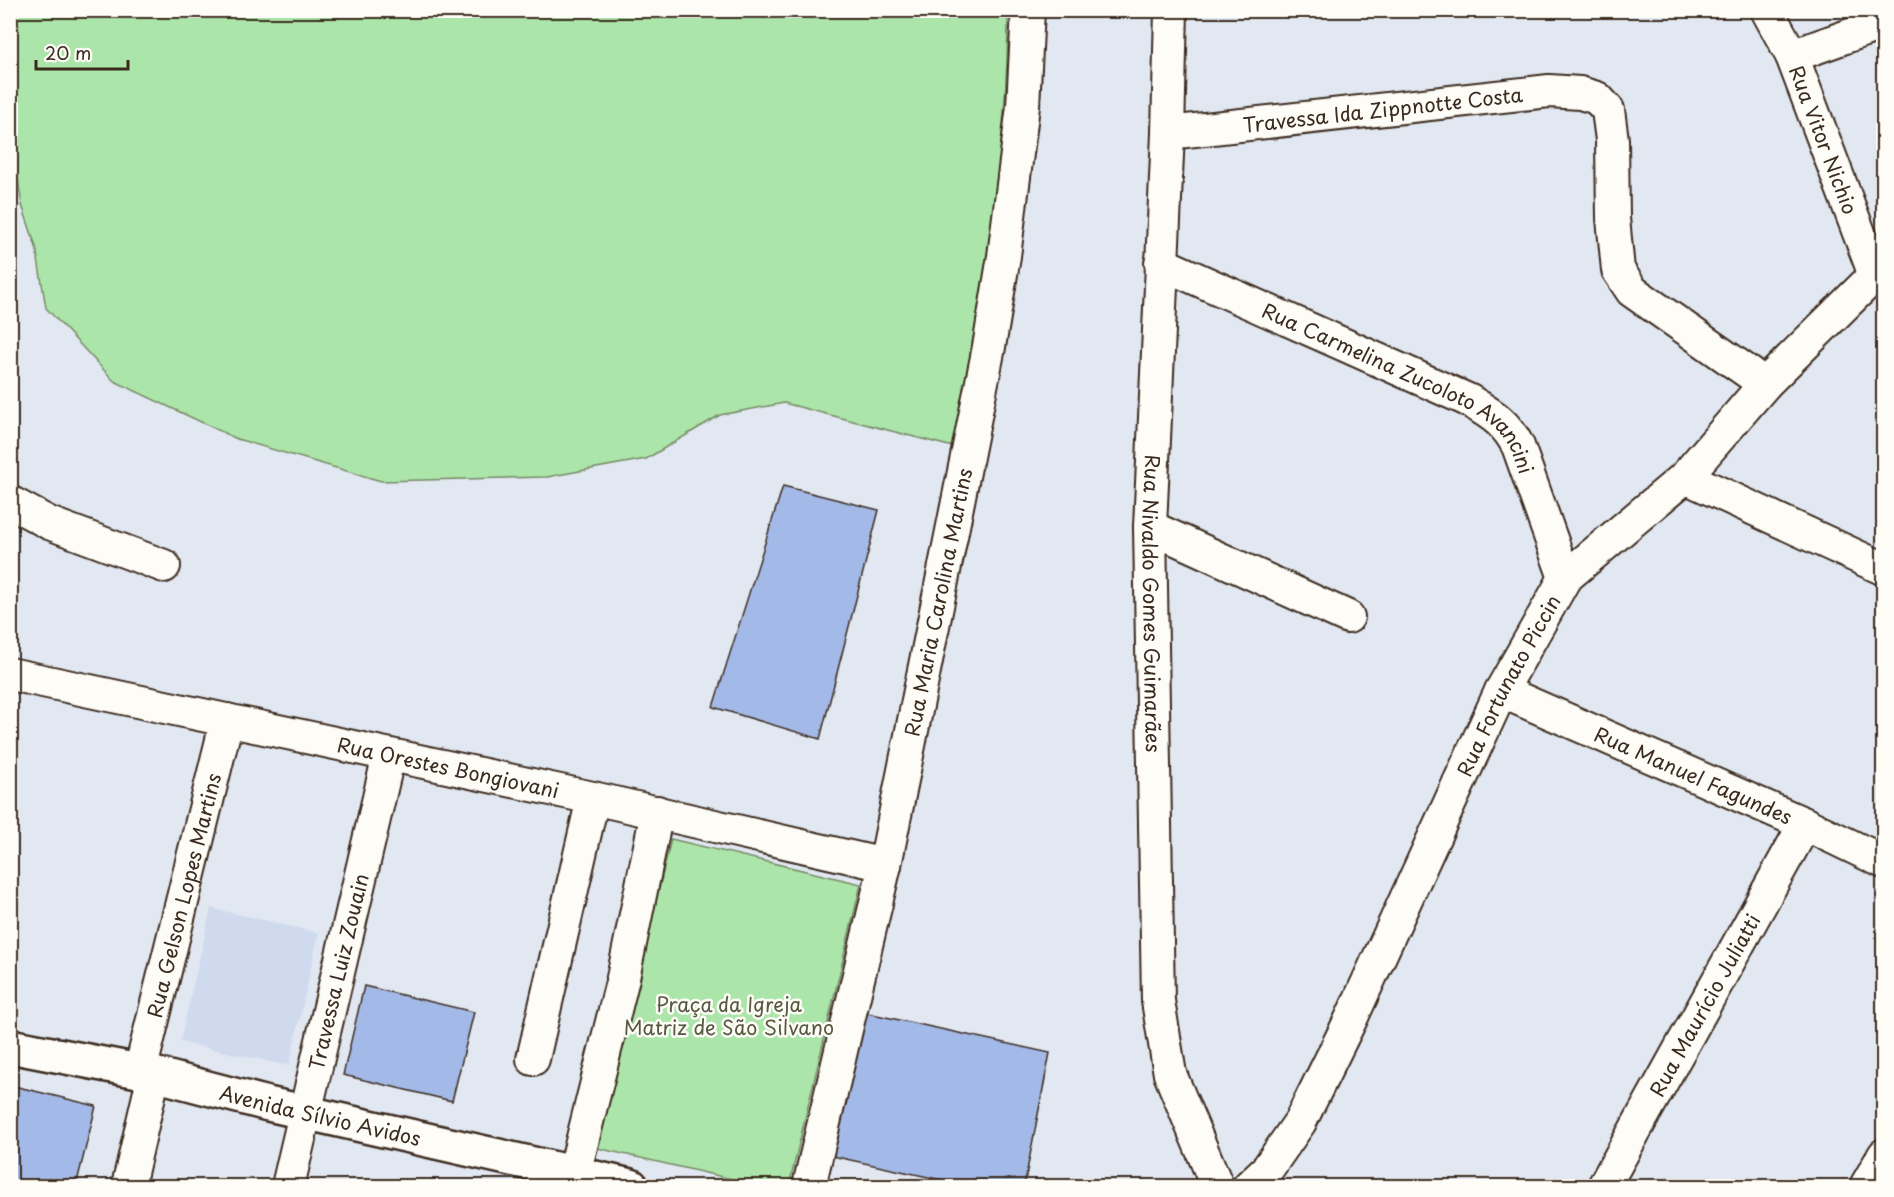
<svg xmlns="http://www.w3.org/2000/svg" width="1894" height="1197" viewBox="0 0 1894 1197" font-family="'Playpen Sans',sans-serif">
  <rect width="100%" height="100%" fill="#e2e8f2"/>
  <filter id="ink" filterUnits="userSpaceOnUse"><feTurbulence type="fractalNoise" baseFrequency=".0167" numOctaves="2"/><feDisplacementMap in="SourceGraphic" scale="12" xChannelSelector="R" yChannelSelector="G"/><feConvolveMatrix kernelMatrix="1 2 1 2 8 2 1 2 1" color-interpolation-filters="sRGB"/></filter>
  <g filter="url(#ink)">
    <path fill="#cfdaef" d="M211 908 319 933 289 1066 180 1042Z"/>
    <g fill="#ace5a9" stroke="#748864" stroke-width="1.5">
      <path d="M10 11H1008C1008 158 981 302 953 447L784 403 720 415 646 459 547 477 381 481 237 439 114 381 46 308 36 247 22 205 11 134Z"/>
      <path d="M671 839 861 884 789 1186H762L597 1148Z"/>
    </g>
    <g fill="#a3b9e7" stroke="#3b2a1e" stroke-width="1.5">
      <path d="M783 486 879 510 820 739 713 707Z"/>
      <path d="M364 986 474 1012 452 1101 343 1075Z"/>
      <path d="M863 1012 1050 1053 1024 1186H969L832 1156Z"/>
      <path d="M10 1085 96 1106 76 1186H10Z"/>
    </g>
    <g fill="none" stroke-linecap="round" stroke-linejoin="round">
      <g stroke="#3b2a1e" stroke-width="36">
        <g id="minor">
          <path id="s1" d="M1171 10 1168 133 1150 527 1158 1001 1170 1074 1217 1186"/>
          <path id="s2" d="M1767 10 1792 56 1875 275 1884 282"/>
          <path d="M1792 56 1884 23"/>
          <path id="s3" d="M1168 133 1549 91 1580 93 1597 98 1608 110 1612 140 1613 218 1618 270 1632 291 1765 384"/>
          <path id="s4" d="M1161 263 1468 400C1491 414 1505 421 1518 446L1565 578"/>
          <path d="M1685 477 1884 569"/>
          <path d="M10 502 49 523 164 566"/>
          <path d="M1150 527 1348 617"/>
          <path id="s5" d="M10 674 593 798 885 865"/>
          <path id="s6" d="M1501 691 1805 824 1884 862"/>
          <path d="M533 1059 593 798"/>
          <path id="s7" d="M140 1072 227 720"/>
          <path d="M574 1174 623 978 657 812"/>
          <path d="M128 1186 154 1074"/>
          <path id="s8" d="M288 1186 389 755"/>
          <path id="s9" d="M809 1186 885 865 989 347 1004 256 1023 106 1028 10"/>
          <path id="s10" d="M1249 1186 1268 1168 1300 1122 1351 1019 1501 691 1565 578 1685 477 1765 384 1875 275 1884 271"/>
          <path id="s11" d="M1604 1186 1805 824"/>
          <path d="M1866 1186 1884 1155"/>
        </g>
      </g>
      <g stroke="#3b2a1e" stroke-width="38">
        <g id="major">
          <path id="s12" d="M10 1046 154 1074 268 1104 631 1186"/>
        </g>
      </g>
      <use href="#minor" stroke="#fdfcf7" stroke-width="32"/>
      <use href="#major" stroke="#fdfcf7" stroke-width="33"/>
    </g>
  </g>
  <g text-anchor="middle" dominant-baseline="central" stroke-width="5" stroke-linejoin="round" paint-order="stroke">
    <g font-size="20" fill="#3b2a1e" stroke="#fdfcf7">
      <text stroke="none"><textPath href="#s3" startOffset="216">Travessa Ida Zippnotte Costa</textPath></text>
      <text stroke="none"><textPath href="#s2" startOffset="142">Rua Vitor Nichio</textPath></text>
      <text stroke="none"><textPath href="#s4" startOffset="273">Rua Carmelina Zucoloto Avancini</textPath></text>
      <text stroke="none"><textPath href="#s9" startOffset="598">Rua Maria Carolina Martins</textPath></text>
      <text stroke="none"><textPath href="#s1" startOffset="594">Rua Nivaldo Gomes Guimarães</textPath></text>
      <text stroke="none"><textPath href="#s10" startOffset="566">Rua Fortunato Piccin</textPath></text>
      <text stroke="none"><textPath href="#s5" startOffset="448">Rua Orestes Bongiovani</textPath></text>
      <text stroke="none"><textPath href="#s6" startOffset="210">Rua Manuel Fagundes</textPath></text>
      <text stroke="none"><textPath href="#s7" startOffset="182">Rua Gelson Lopes Martins</textPath></text>
      <text stroke="none"><textPath href="#s8" startOffset="220">Travessa Luiz Zouain</textPath></text>
      <text stroke="none"><textPath href="#s11" startOffset="207">Rua Maurício Juliatti</textPath></text>
      <text stroke="none"><textPath href="#s12" startOffset="318">Avenida Sílvio Avidos</textPath></text>
    </g>
    <g font-size="20" fill="#575941" stroke="#fdfcf7">
      <text x="729" y="1004">Praça da Igreja<tspan x="729" dy="23">Matriz de São Silvano</tspan></text>
    </g>
  </g>
  <rect width="1894" height="1197" fill="none" stroke="#fdfcf7" stroke-width="36"/>
  <rect x="18" y="18" width="1858" height="1161" fill="none" stroke="#3b2a1e" stroke-width="2" filter="url(#ink)"/>
  <path d="M36 60v9h92v-9" fill="none" stroke="#3b2a1e" stroke-width="3"/>
  <text x="45" y="60" font-size="18" fill="#3b2a1e" stroke="#fdfcf7" stroke-width="4.5" paint-order="stroke">20 m</text>
</svg>
